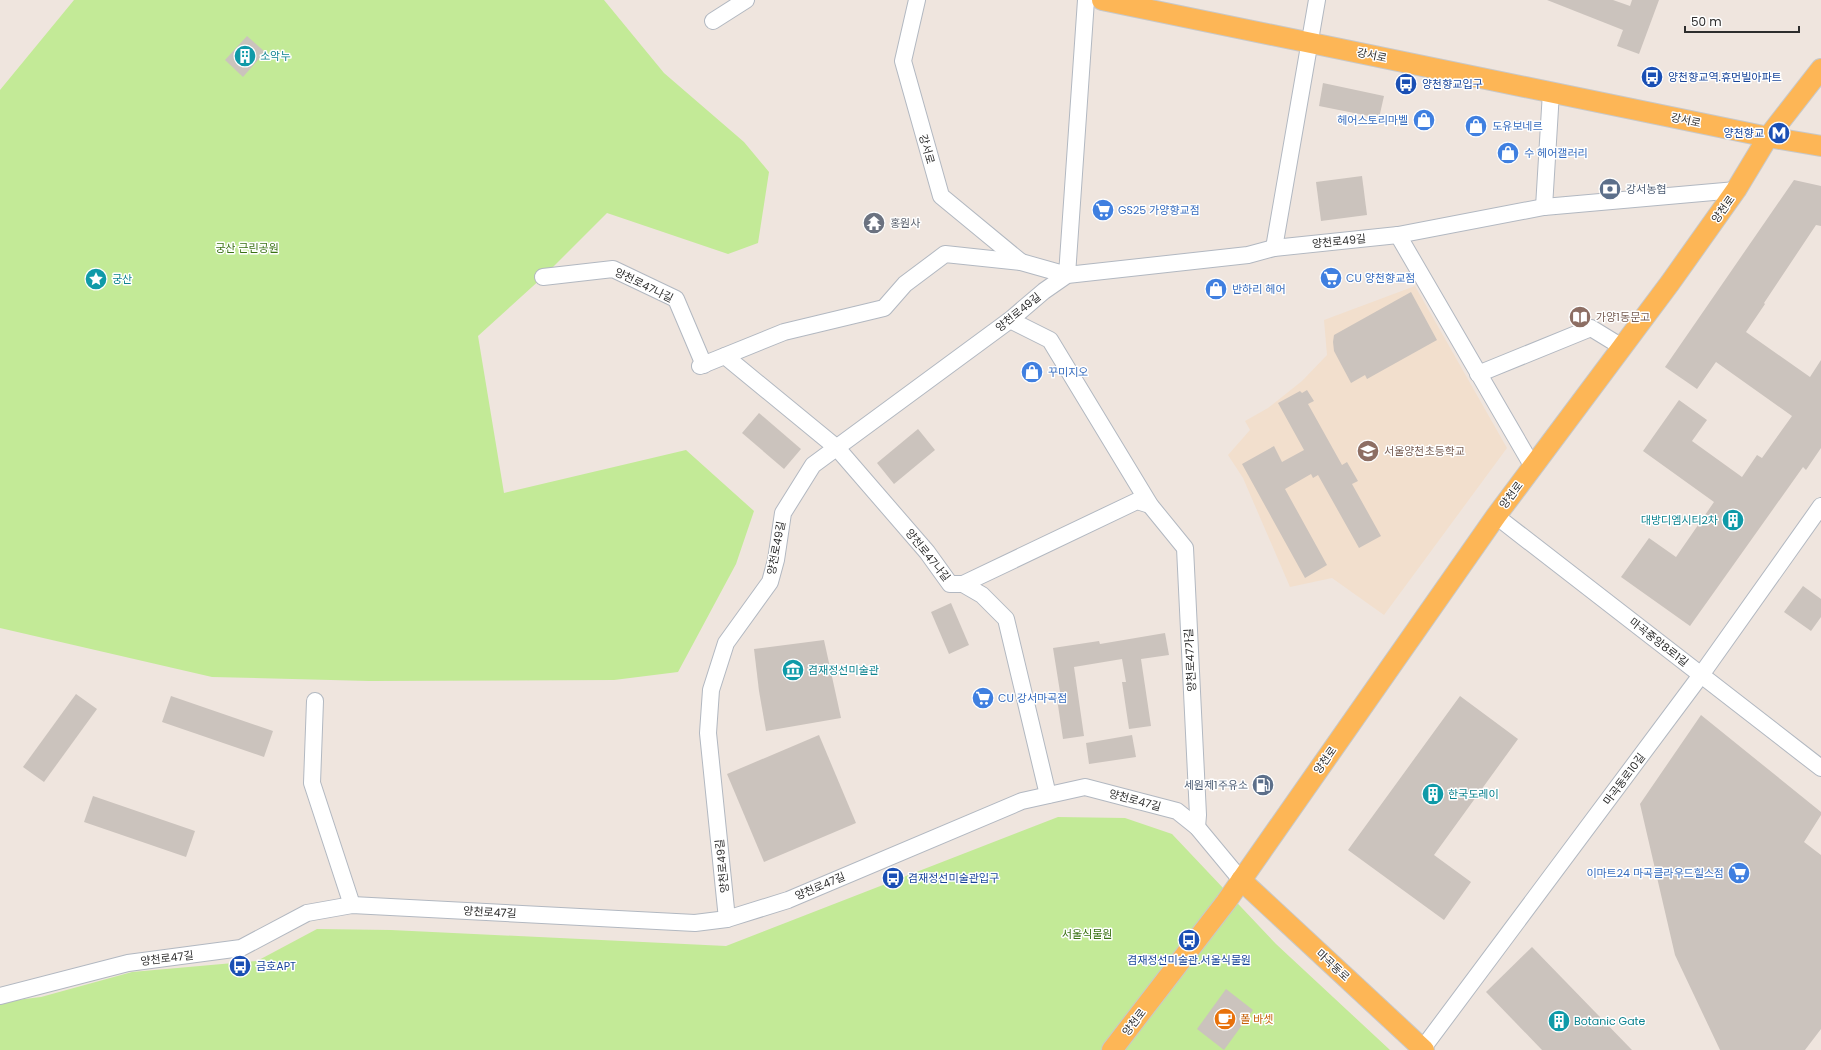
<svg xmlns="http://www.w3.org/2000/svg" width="1821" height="1050" viewBox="0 0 1821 1050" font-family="Poppins,'Noto Sans KR',sans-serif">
  <rect width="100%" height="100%" fill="#efe5de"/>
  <path fill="#f2dfcd" d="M1415 286 1507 448 1384 615 1332 578 1290 587 1243 478 1228 455 1250 430 1245 421 1268 408 1302 381 1327 355 1324 320Z"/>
  <g fill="#c3ea97">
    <path d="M74 0H604L664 73 744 142 769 172 758 243 728 254 607 213 543 277 478 336 504 493 686 450 754 511 736 564 678 672 614 680 369 681 212 677 0 628V90Z"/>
    <path d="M1058 817 1125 818 1172 834 1276 944 1390 1050H0V1002L41 997 132 972 257 961 317 929 391 930 726 946Z"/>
  </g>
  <g fill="#cbc3bd">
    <path d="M1547 0H1613L1630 6 1632 0H1659L1639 54 1617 46 1623 30Z"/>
    <path d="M247 36 265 52 243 77 225 60Z"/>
    <path d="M1323 83 1384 96 1379 118 1319 106Z"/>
    <path d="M1362 176 1367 215 1321 221 1316 182Z"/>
    <path d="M1794 180 1821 186V226L1816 225 1764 303 1765 304 1746 332 1810 377 1821 360V448L1806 470 1803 467 1690 626 1621 577 1649 538 1676 557 1714 502 1643 451 1679 400 1707 420 1692 441 1742 477 1757 455 1762 458 1792 416 1716 362 1697 389 1665 367Z"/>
    <path d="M1411 292 1437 340 1367 379 1365 375 1351 383 1334 351 1333 342 1334 335Z"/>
    <path d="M1307 390 1314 401 1308 404 1342 465 1347 462 1358 481 1352 484 1381 536 1359 548 1318 475 1313 478 1311 474 1285 489 1327 565 1305 578 1242 464 1274 446 1282 462 1304 450 1278 403 1300 391 1302 393Z"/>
    <path d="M759 413 801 449 784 469 742 433Z"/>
    <path d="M918 429 935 450 894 484 877 463Z"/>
    <path d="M1803 586 1821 599V617L1811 631 1784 612Z"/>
    <path d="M951 603 969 645 949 654 931 612Z"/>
    <path d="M1165 633 1169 655 1141 659 1151 726 1129 729 1122 682H1126L1122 659 1074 667 1084 736 1063 739 1056 692H1060L1053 648 1099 641 1100 644Z"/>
    <path d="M824 640 841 718 766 731 759 691 754 649Z"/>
    <path d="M76 694 97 709 44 782 23 767Z"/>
    <path d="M171 696 273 731 264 757 162 722Z"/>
    <path d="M1460 696 1518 739 1434 855 1471 882 1444 920 1348 850Z"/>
    <path d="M1701 715 1821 812V815L1804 842 1821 855V1029L1805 1050H1720L1675 955 1640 804Z"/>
    <path d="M819 735 856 823 764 862 727 774Z"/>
    <path d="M1132 735 1136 757 1089 764 1086 743Z"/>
    <path d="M93 796 195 831 186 857 84 822Z"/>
    <path d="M1532 947 1632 1050H1542L1486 992Z"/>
    <path d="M1226 989 1253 1010 1224 1050 1197 1029Z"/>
  </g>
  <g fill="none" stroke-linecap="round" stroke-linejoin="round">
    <g stroke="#b2b8c1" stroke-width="18">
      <g id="minor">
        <path d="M917 0 903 61 941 196 1021 262"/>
        <path d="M713 21 746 0"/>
        <path d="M1544 207 1551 92"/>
        <path d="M1398 235 1533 467"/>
        <path d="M1274 248 1317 0"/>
        <path d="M543 277 613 269 676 299 704 365"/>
        <path d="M1010 320 1050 340 1150 505 1185 548 1198 815 1197 827"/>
        <path d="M725 356 837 448 927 552 950 584H963L982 595 1006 619 1048 795"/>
        <path d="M700 366 784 332 884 308 905 284 945 254 1021 262 1067 275 1086 0"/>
        <path d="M1478 374 1591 328 1622 347"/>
        <path d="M1496 516 1821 768"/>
        <path d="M963 584 1137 501 1150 505"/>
        <path d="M315 701 312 783 352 905"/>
        <path d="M727 919 708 733 711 690 726 643 770 582 776 560 783 513 813 465 1010 320 1044 291 1067 275 1248 255 1274 248 1398 235 1544 207 1736 190"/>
        <path d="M0 996 128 963 241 948 307 913 352 905 695 923 727 919 788 900 1022 801 1085 787 1177 811 1197 827 1241 880"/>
        <path d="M1423 1048 1701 675 1821 506"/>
      </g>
    </g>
    <g stroke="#c8c8c8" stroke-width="22">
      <g id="major">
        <path d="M1102 0 1768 137 1821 146"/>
        <path d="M1241 880 1424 1050"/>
        <path d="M1112 1050 1226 902 1496 516 1670 283 1736 190 1768 137 1821 69"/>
      </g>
    </g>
    <use href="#minor" stroke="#fff" stroke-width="16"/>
    <use href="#major" stroke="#fdb656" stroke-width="20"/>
  </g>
  <defs>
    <g id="building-disc" transform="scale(1.15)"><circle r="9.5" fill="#0f9aa8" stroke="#fff"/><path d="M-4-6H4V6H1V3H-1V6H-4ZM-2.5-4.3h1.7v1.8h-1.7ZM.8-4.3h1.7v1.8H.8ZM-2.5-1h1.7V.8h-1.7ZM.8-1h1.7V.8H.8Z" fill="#fff"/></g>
    <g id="bus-disc" transform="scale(1.15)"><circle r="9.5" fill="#1a4fb4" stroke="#fff"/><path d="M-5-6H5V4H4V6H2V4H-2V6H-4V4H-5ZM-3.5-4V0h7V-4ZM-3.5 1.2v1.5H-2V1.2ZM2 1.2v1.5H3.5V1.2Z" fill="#fff"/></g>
    <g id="shop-disc" transform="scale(1.15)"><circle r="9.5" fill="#3f7fe0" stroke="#fff"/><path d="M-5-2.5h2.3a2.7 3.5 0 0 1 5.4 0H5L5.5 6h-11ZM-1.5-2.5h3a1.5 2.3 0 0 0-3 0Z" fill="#fff"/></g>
    <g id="metro-disc" transform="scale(1.15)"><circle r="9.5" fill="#1a4fb4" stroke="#fff"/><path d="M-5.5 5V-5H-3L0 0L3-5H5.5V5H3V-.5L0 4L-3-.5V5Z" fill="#fff"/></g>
    <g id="bank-disc" transform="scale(1.15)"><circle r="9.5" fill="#5c6f8a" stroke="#fff"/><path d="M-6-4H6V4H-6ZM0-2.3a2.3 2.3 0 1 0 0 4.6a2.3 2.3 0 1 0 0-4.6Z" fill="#fff"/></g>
    <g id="supermarket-disc" transform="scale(1.15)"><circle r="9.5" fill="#3f7fe0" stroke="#fff"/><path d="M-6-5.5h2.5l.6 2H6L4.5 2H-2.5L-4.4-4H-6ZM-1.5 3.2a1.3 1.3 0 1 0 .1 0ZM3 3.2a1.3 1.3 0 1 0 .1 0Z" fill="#fff"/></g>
    <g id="temple-disc" transform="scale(1.15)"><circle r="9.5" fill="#6b7280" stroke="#fff"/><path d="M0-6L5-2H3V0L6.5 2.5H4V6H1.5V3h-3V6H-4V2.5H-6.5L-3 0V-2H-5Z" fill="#fff"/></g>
    <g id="sight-disc" transform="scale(1.15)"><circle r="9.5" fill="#0f9aa8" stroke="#fff"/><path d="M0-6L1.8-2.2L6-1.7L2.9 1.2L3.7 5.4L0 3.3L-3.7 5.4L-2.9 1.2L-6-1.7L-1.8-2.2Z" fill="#fff"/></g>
    <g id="library-disc" transform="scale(1.15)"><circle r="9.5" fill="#8d6e63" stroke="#fff"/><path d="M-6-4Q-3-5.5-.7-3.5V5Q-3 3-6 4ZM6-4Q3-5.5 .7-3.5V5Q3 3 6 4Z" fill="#fff"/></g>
    <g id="school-disc" transform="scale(1.15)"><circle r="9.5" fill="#8d6e63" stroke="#fff"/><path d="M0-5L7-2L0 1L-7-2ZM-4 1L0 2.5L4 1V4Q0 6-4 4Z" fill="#fff"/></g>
    <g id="museum-disc" transform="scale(1.15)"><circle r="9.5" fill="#0f9aa8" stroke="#fff"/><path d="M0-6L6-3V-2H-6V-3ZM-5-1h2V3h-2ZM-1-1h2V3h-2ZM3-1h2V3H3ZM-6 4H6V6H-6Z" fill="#fff"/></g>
    <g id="fuel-disc" transform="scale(1.15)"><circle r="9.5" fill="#5c6f8a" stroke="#fff"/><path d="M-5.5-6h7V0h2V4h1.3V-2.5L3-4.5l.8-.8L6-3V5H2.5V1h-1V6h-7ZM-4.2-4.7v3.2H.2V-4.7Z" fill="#fff"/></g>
    <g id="cafe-disc" transform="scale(1.15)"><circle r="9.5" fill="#e8710a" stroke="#fff"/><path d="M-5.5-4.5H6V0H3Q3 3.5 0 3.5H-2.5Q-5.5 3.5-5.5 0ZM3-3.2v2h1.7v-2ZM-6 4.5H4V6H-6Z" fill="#fff"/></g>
  </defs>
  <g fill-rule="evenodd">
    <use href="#building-disc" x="245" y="56"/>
    <use href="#bus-disc" x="1652" y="77"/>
    <use href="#bus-disc" x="1406" y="84"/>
    <use href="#shop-disc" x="1424" y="120"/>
    <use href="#shop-disc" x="1476" y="126"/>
    <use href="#metro-disc" x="1779" y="133"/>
    <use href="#shop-disc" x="1508" y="153"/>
    <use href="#bank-disc" x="1610" y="189"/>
    <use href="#supermarket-disc" x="1103" y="210"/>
    <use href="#temple-disc" x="874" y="223"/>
    <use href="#supermarket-disc" x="1331" y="278"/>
    <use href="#sight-disc" x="96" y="279"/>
    <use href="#shop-disc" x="1216" y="289"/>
    <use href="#library-disc" x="1580" y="317"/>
    <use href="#shop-disc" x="1032" y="372"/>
    <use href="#school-disc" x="1368" y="451"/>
    <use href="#building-disc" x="1733" y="520"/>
    <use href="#museum-disc" x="793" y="670"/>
    <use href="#supermarket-disc" x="983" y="698"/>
    <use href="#fuel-disc" x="1263" y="785"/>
    <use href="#building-disc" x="1433" y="794"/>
    <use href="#supermarket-disc" x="1739" y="873"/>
    <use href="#bus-disc" x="893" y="878"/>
    <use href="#bus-disc" x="1189" y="940"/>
    <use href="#bus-disc" x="240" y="966"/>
    <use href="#cafe-disc" x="1225" y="1019"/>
    <use href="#building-disc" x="1559" y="1021"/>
  </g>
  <g text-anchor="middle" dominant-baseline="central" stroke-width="3" stroke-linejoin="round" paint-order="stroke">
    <g font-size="11" fill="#2d2d2d" stroke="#fff">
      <text transform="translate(1372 55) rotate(12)">강서로</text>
      <text transform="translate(1686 120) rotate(12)">강서로</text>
      <text transform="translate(927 149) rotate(74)">강서로</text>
      <text transform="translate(1723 209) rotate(-54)">양천로</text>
      <text transform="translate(1339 241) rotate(-6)">양천로49길</text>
      <text transform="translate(644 285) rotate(26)">양천로47나길</text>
      <text transform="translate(1018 312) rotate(-39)">양천로49길</text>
      <text transform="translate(1511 495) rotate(-53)">양천로</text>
      <text transform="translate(776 548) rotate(-79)">양천로49길</text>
      <text transform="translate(928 555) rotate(51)">양천로47나길</text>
      <text transform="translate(1659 642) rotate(38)">마곡중앙8로1길</text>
      <text transform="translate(1190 660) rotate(-93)">양천로47가길</text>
      <text transform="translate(1325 760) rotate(-55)">양천로</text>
      <text transform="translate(1624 779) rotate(-53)">마곡동로10길</text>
      <text transform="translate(1135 800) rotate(15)">양천로47길</text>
      <text transform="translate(722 866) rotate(-96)">양천로49길</text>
      <text transform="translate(820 886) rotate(-23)">양천로47길</text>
      <text transform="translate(490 912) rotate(3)">양천로47길</text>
      <text transform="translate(167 958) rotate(-7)">양천로47길</text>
      <text transform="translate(1333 965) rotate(43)">마곡동로</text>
      <text transform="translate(1134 1022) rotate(-52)">양천로</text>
    </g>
    <g font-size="11" fill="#0d838f" stroke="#fff" text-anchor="start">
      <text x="260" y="56">소악누</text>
      <text x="112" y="279">궁산</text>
      <text x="1718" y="520" text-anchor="end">대방디엠시티2차</text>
      <text x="808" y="670">겸재정선미술관</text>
      <text x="1448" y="794">한국도레이</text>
      <text x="1574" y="1021">Botanic Gate</text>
    </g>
    <g font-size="11" fill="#164399" stroke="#fff" text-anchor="start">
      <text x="1668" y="77">양천향교역.휴먼빌아파트</text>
      <text x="1422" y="84">양천향교입구</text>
      <text x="1764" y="133" text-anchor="end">양천향교</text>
      <text x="908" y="878">겸재정선미술관입구</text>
      <text x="1189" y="960" text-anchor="middle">겸재정선미술관.서울식물원</text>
      <text x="256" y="966">금호APT</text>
    </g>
    <g font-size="11" fill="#366cbe" stroke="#fff" text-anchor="start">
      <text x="1408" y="120" text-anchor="end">헤어스토리마벨</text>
      <text x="1492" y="126">도유보네르</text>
      <text x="1524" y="153">수 헤어갤러리</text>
      <text x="1118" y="210">GS25 가양향교점</text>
      <text x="1346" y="278">CU 양천향교점</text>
      <text x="1232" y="289">반하리 헤어</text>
      <text x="1048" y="372">꾸미지오</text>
      <text x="998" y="698">CU 강서마곡점</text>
      <text x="1724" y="873" text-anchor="end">이마트24 마곡클라우드힐스점</text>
    </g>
    <g font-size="11" fill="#4e5e75" stroke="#fff" text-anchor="start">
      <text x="1626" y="189">강서농협</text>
      <text x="1248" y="785" text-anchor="end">세원제1주유소</text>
    </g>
    <g font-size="11" fill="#5b616d" stroke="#fff" text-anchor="start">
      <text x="890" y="223">홍원사</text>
    </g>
    <g font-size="11" fill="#3a7214" stroke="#fff">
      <text x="247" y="248">궁산 근린공원</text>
      <text x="1087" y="934">서울식물원</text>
    </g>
    <g font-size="11" fill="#785e54" stroke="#fff" text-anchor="start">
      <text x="1596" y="317">가양1동문고</text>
      <text x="1384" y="451">서울양천초등학교</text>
    </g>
    <g font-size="11" fill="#c56008" stroke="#fff" text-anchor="start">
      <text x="1240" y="1019">폴 바셋</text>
    </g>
  </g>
  <path d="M1685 26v6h114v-6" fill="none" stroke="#2d2d2d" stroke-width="2"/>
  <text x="1691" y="26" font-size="12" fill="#2d2d2d" stroke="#ffffff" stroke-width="3" paint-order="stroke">50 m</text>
</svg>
